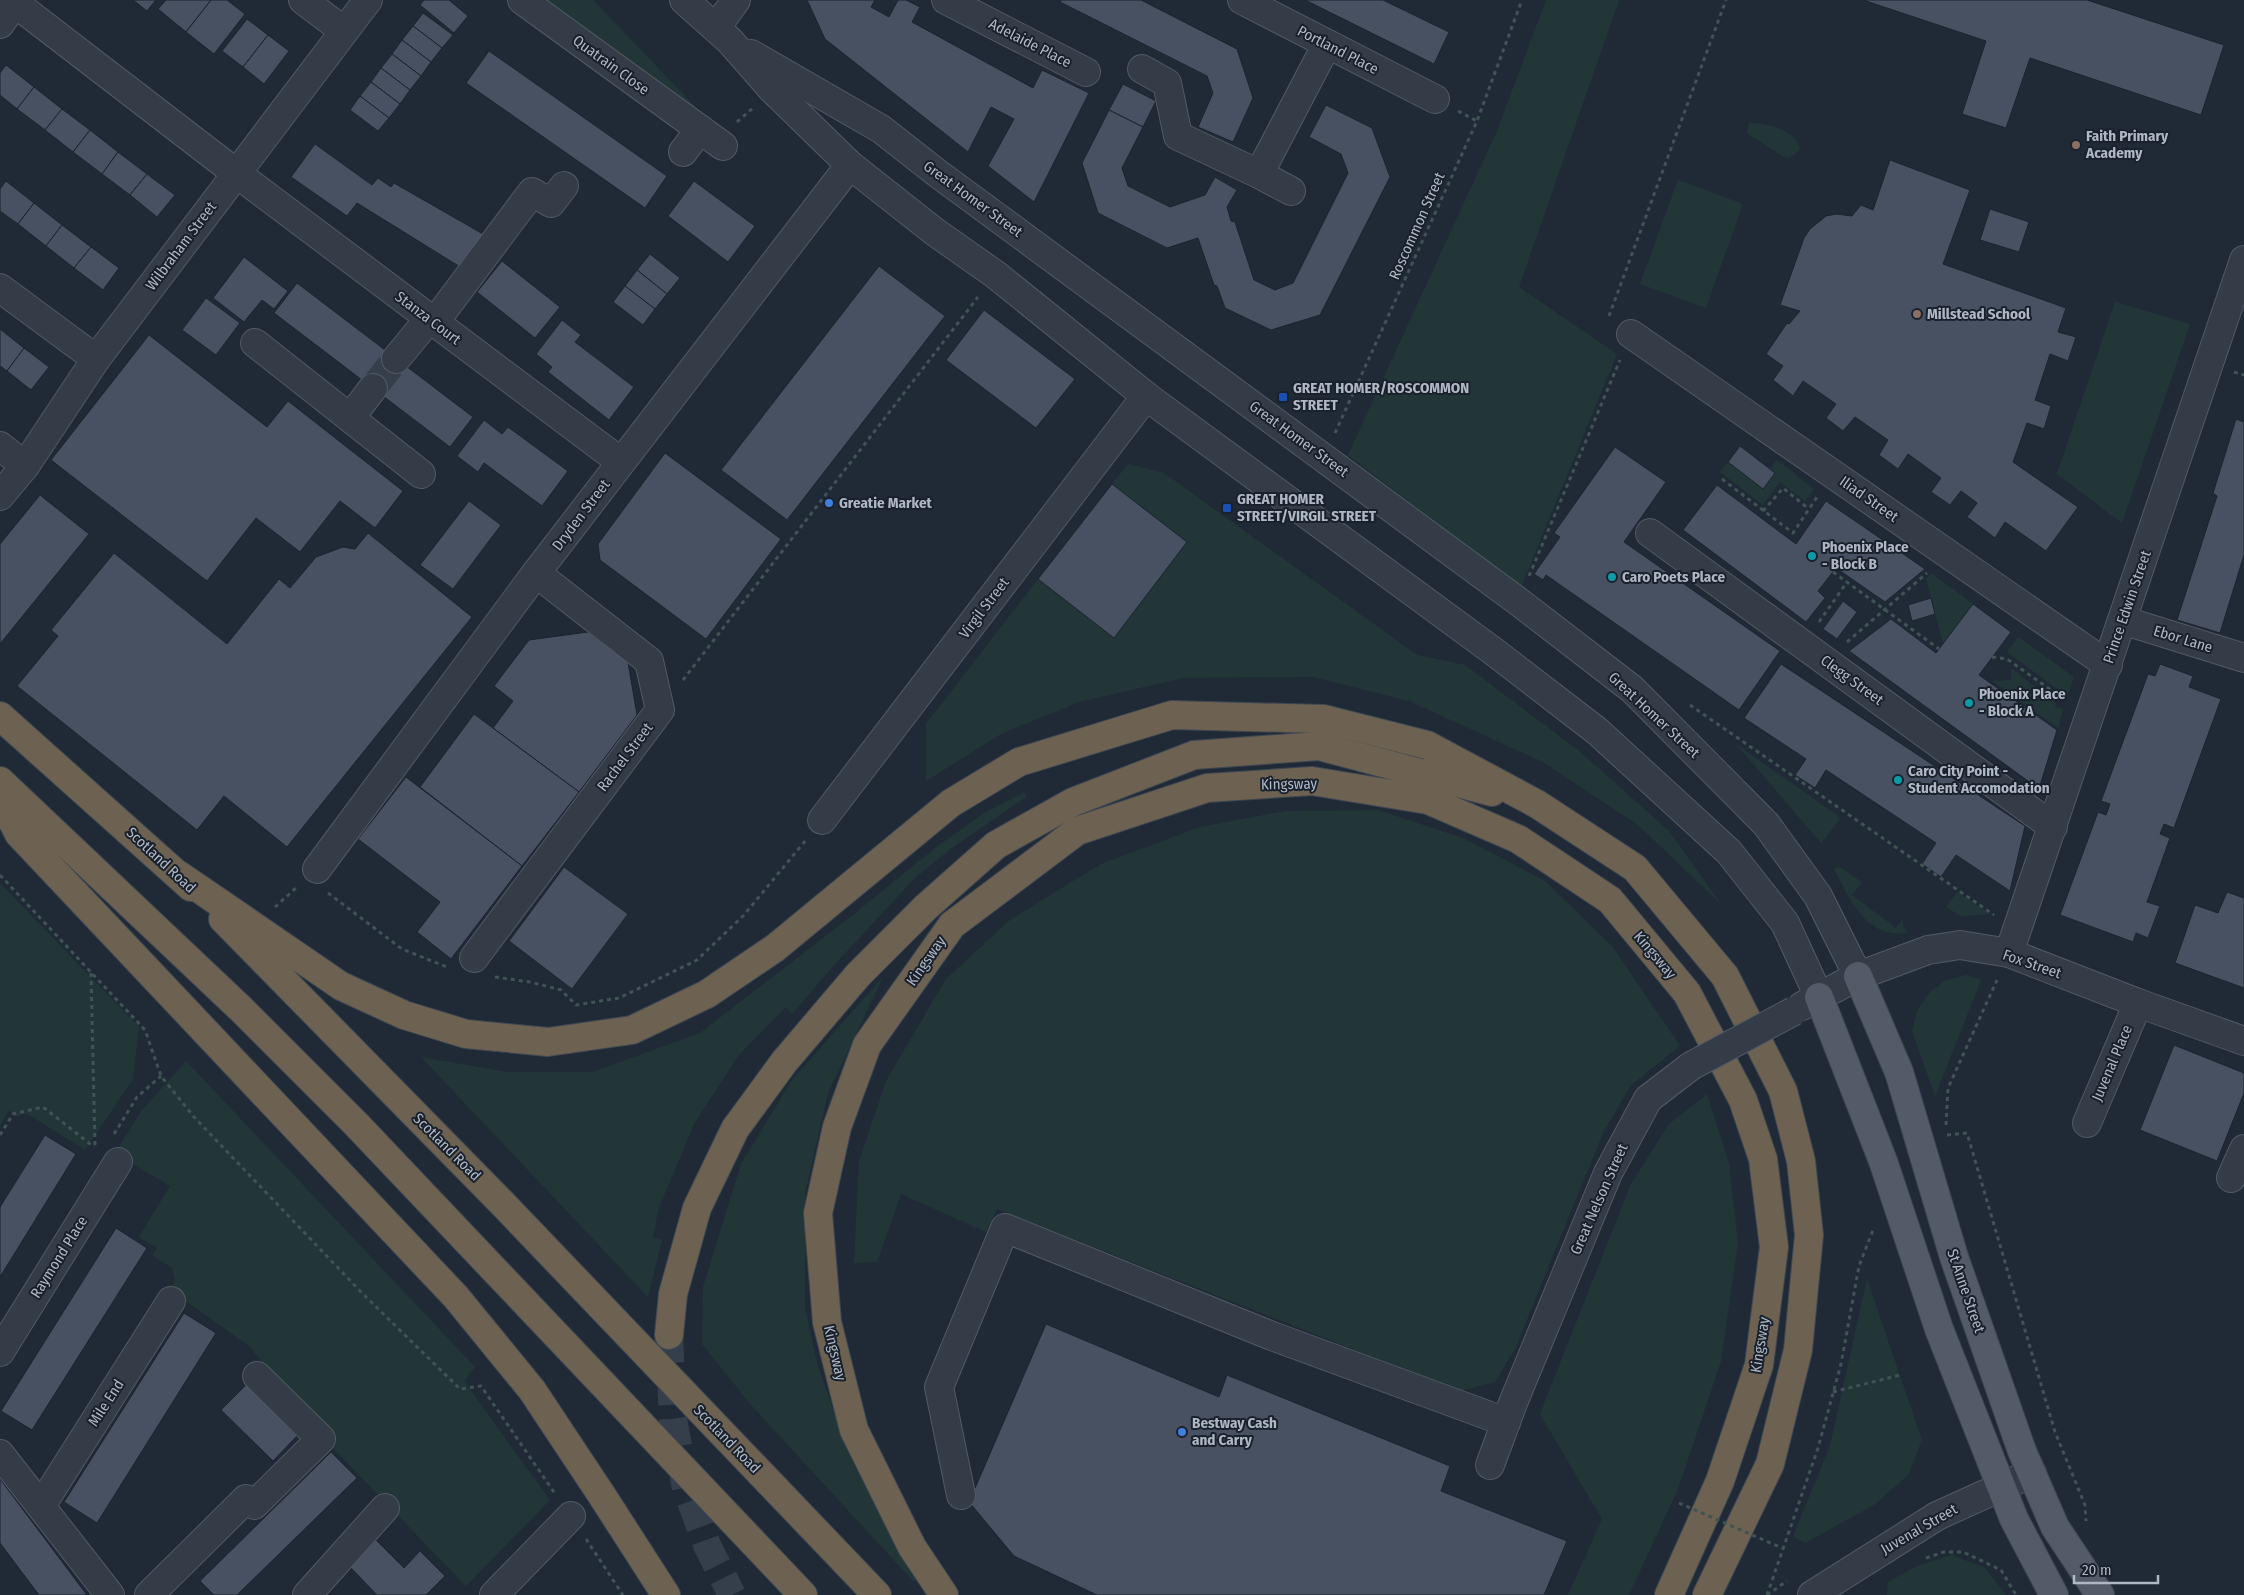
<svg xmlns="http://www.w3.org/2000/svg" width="2244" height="1595" viewBox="0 0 2244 1595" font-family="'Fira Sans Condensed',sans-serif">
  <rect width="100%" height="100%" fill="#202a37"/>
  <g fill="#223638">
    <path d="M534 0H593L727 140Z"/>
    <path d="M1546 0H1619L1519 287 1617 354 1521 587 1348 455 1497 131Z"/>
    <path d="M1749 123C1766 123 1798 130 1800 150L1789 158 1784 157 1747 133Z"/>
    <path d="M1678 180 1743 204 1706 308 1640 284Z"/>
    <path d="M2115 302 2190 324 2122 523 2057 474Z"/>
    <path d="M1777 460 1814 489 1805 501 1780 482 1763 505 1720 472 1728 462 1763 489 1775 473 1770 469Z"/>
    <path d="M1128 464 1164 473 1417 655 1465 665 1578 750 1669 831 1720 903 1638 825 1543 762 1409 701 1314 677 1183 678 1079 702 1001 734 926 781V724L1038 579 1114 637 1187 543 1112 484Z"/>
    <path d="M1931 573 1973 604 1943 644 1926 579Z"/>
    <path d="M2018 637 2074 677 2068 694 2061 692 2007 652Z"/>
    <path d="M2011 668 2056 703 2055 707 2063 709 2058 728 1992 681 2011 680Z"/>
    <path d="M1736 744 1841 818 1821 843Z"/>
    <path d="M1024 792 1026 797 949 850 914 879 835 964 792 1014 786 1007 738 1056 694 1124 658 1210 653 1237 662 1240 648 1297 421 1057 507 1072H593L700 1033 849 918 934 849 984 813Z"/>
    <path d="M1378 810 1463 838 1545 881 1612 946 1680 1046 1631 1085 1603 1133 1515 1349 1495 1382 1459 1391 997 1209 986 1232 901 1194 877 1262 854 1263 859 1161 886 1081 946 979 1010 920 1101 864 1200 827 1286 811Z"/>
    <path d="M1840 867 1862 882 1852 895 1896 928 1903 919V926L1908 933C1865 939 1851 900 1834 869Z"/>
    <path d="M0 883 139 1027 133 1079 85 1150 26 1113 16 1117 9 1110 0 1126Z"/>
    <path d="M1957 892 1990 914 1961 916 1946 907Z"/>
    <path d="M1966 975 1981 980 1935 1096 1912 1031 1918 1009 1930 992 1946 980Z"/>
    <path d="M883 977 828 1093 805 1193V1308L817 1363 850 1457 878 1512 916 1575 914 1582 751 1405 702 1344 703 1287 741 1164 792 1080Z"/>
    <path d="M186 1061 475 1367 464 1381 550 1500 466 1586 330 1445 249 1346 170 1290 175 1280 172 1268 152 1255 157 1248 139 1237 170 1186 115 1153 142 1110Z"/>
    <path d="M1707 1094 1729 1164 1738 1242 1721 1361 1678 1489 1629 1595H1568L1602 1519 1540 1414 1631 1184 1669 1124Z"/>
    <path d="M1867 1279 1922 1440 1908 1475 1874 1505 1805 1543 1793 1536 1830 1446Z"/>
    <path d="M1952 1555 1985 1568 2006 1595H1887L1888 1582 1917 1566Z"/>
  </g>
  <g fill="#475161" stroke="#1b232e">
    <path d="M133 0H156L147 11Z"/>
    <path d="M166 0H211L186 32 158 9Z"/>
    <path d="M211 0H227L245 14 214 54 186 32Z"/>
    <path d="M424 0H449L468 16 454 33 420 5Z"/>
    <path d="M807 0H875L871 7 889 17 898 0H906L920 7 912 22 1033 88 1042 70 1089 93 1034 202 988 166 1014 119 991 107 968 152 825 39Z"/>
    <path d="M1061 0H1141L1237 49 1253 98 1233 142 1198 127 1213 93 1207 76 1060 2Z"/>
    <path d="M1305 0H1383L1449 32 1434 64Z"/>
    <path d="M1863 0H2087L2224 45 2201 115 2030 58 2006 128 1962 114 1986 41Z"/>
    <path d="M423 13 453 35 442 48 413 26Z"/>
    <path d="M247 19 268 35 243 67 222 51Z"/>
    <path d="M413 26 442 48 431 62 402 40Z"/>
    <path d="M268 35 289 51 264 84 243 67Z"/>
    <path d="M402 40 431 62 421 76 392 54Z"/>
    <path d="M489 51 667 176 645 208 466 83Z"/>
    <path d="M392 54 421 76 410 90 381 68Z"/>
    <path d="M6 65 34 87 17 109 0 95V73Z"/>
    <path d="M381 68 410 90 400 104 371 82Z"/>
    <path d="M371 82 400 104 389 118 360 96Z"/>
    <path d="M1123 84 1156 101 1143 127 1109 110Z"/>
    <path d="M34 87 62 109 45 130 17 109Z"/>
    <path d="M360 96 389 118 378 131 350 110Z"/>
    <path d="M1326 105 1372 128 1390 177 1320 315 1271 330 1225 308 1217 286 1214 285 1198 238 1167 248 1098 213 1082 163 1109 110 1143 127 1122 168 1128 186 1170 207 1205 195 1215 177 1237 190 1227 207 1231 221 1235 222 1254 280 1275 290 1293 283 1348 173 1341 154 1309 137Z"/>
    <path d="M62 109 90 130 73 152 45 130Z"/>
    <path d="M90 130 118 152 102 174 73 152Z"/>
    <path d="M315 144 372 185 378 178 391 187 394 183 490 238 465 270 357 203 347 216 291 177Z"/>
    <path d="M118 152 147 174 130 195 102 174Z"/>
    <path d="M1890 160 1970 190 1943 264 2066 308 2058 332 2076 337 2068 361 2050 354 2035 400 2051 406 2044 429 2027 423 2013 462 2078 507 2046 551 2005 522 1995 538 1967 517 1977 503 1961 491 1950 505 1931 492 1941 478 1908 454 1898 469 1879 455 1888 440 1855 417 1843 431 1826 418 1836 404 1803 381 1793 396 1773 380 1783 366 1766 354 1787 323 1789 324 1800 311 1780 305 1804 238 1810 229 1826 216 1836 214 1852 216 1861 205 1873 210Z"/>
    <path d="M147 174 175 195 157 217 130 195Z"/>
    <path d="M6 181 34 203 18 224 0 211V189Z"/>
    <path d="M694 181 755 226 728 262 668 216Z"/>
    <path d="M34 203 62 225 46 246 18 224Z"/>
    <path d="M1990 209 2029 222 2019 252 1980 240Z"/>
    <path d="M62 225 91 247 74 268 46 246Z"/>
    <path d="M91 247 119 268 103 290 74 268Z"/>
    <path d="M650 254 680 278 667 294 637 270Z"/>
    <path d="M244 257 288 291 274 309 262 300 244 322 213 298Z"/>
    <path d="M502 261 560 307 535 338 477 292Z"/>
    <path d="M879 266 945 316 787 520 721 470Z"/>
    <path d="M637 270 667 294 655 309 625 286Z"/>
    <path d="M297 283 473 417 450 447 274 313Z"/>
    <path d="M625 286 655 309 643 325 613 302Z"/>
    <path d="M206 298 240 323 216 355 182 330Z"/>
    <path d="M984 310 1075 379 1036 428 946 360Z"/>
    <path d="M562 320 581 335 575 342 634 387 609 420 548 372 552 367 536 354Z"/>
    <path d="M0 329 24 348 7 371 0 366Z"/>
    <path d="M149 335 267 427 288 401 403 491 375 528 340 501 300 552 256 518 207 581 51 460Z"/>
    <path d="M24 348 49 367 31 390 7 371Z"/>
    <path d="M2236 419 2244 422V555L2220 633 2177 620 2217 496 2213 493Z"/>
    <path d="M484 420 502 434 508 427 568 471 542 506 484 463 478 472 457 456Z"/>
    <path d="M1740 446 1775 473 1763 489 1728 462Z"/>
    <path d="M1615 447 1666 482 1624 542 1780 651 1739 710 1546 575 1543 580 1534 574 1560 537 1554 533Z"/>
    <path d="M665 453 781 539 706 639 600 560 598 544Z"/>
    <path d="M1112 484 1187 542 1114 638 1038 579Z"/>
    <path d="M1717 485 1796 544 1826 501 1925 569 1885 602 1836 568 1818 591 1825 598 1806 622 1683 530Z"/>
    <path d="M40 495 89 534 0 644V544Z"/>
    <path d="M469 501 501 525 453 589 420 565Z"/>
    <path d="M368 533 472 617 287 847 224 796 197 830 17 686 58 636 51 630 114 553 227 644 279 579 290 588 316 557 343 547 355 549Z"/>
    <path d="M1931 598 1935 614 1912 621 1908 605Z"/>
    <path d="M1843 601 1857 612 1837 639 1823 629Z"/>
    <path d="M1973 604 2011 632 1979 675 2057 730 2039 789 1849 651 1891 619 1936 653Z"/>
    <path d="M588 632 628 662 637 715 579 792 493 728 513 701 494 686 529 640Z"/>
    <path d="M1781 664 2025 826 2010 891 1956 855 1941 877 1922 864 1936 843 1826 770 1815 788 1795 775 1806 759 1744 718Z"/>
    <path d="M2160 664 2193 676 2189 687 2221 699 2174 828 2164 824 2160 834 2170 838 2147 902 2160 906 2148 938 2136 933 2133 942 2060 915 2098 812 2106 815 2110 804 2101 801 2148 674 2155 676Z"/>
    <path d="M474 714 579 792 522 866 420 787Z"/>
    <path d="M406 777 522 866 451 959 417 932 440 902 358 839Z"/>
    <path d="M564 867 628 914 572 989 509 941Z"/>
    <path d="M2227 892 2244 898V988L2175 963 2195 905 2218 913Z"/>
    <path d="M2174 1045 2244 1073V1093L2217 1161 2140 1130Z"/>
    <path d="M45 1135 76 1154 0 1277V1207Z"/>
    <path d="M116 1228 147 1248 32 1430 1 1411Z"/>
    <path d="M184 1313 216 1333 97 1523 64 1502Z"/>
    <path d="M1046 1324 1219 1397 1227 1375 1450 1466 1441 1491 1567 1541 1544 1595H1097L1014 1556 969 1502Z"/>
    <path d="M246 1385 297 1436 273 1461 221 1410Z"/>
    <path d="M331 1452 357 1478 237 1595H214L200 1581Z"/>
    <path d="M0 1479 87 1595H39L0 1543Z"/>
    <path d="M376 1540 404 1568 420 1551 445 1576 426 1595H377L350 1567Z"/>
  </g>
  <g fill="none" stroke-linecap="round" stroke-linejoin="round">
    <path stroke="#353f4c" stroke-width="28" stroke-dasharray="28 14" stroke-linecap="butt" d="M373 388 396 359"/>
    <path stroke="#353f4c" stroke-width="28" stroke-dasharray="28 14" stroke-linecap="butt" d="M669 1335 673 1419 686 1488 707 1545 732 1595"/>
    <g stroke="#515a65" stroke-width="30">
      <g id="minor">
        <path d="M303 0 344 31"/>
        <path d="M522 0 723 146"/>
        <path d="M684 0 730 41 772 89 850 165 935 232 996 275 1146 396 1493 651 1597 731 1729 852 1785 923 1819 997"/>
        <path d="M946 0 1086 72"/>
        <path d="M1242 0 1435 99"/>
        <path d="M15 3 236 173 621 462"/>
        <path d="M0 24 17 0"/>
        <path d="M716 28 736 0"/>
        <path d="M751 54 881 129 937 173 1519 602 1632 689 1766 824 1818 896 1858 976"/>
        <path d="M1142 69 1167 83 1178 136 1259 174 1327 44"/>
        <path d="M683 152 700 129"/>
        <path d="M1259 174 1291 191"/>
        <path d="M0 288 96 359"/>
        <path d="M434 323 532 192 551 203 564 186"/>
        <path d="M1631 334 2108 665"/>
        <path d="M255 343 350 418"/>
        <path d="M396 359 429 319"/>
        <path d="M373 388 350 418 421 474"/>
        <path d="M0 446 25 466"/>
        <path d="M0 496 25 466 96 359 368 0"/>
        <path d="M1650 533 2053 827"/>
        <path d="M2122 620 2244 658"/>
        <path d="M822 820 1146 396"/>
        <path d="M317 869 536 573 850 165"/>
        <path d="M2009 953 2244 260"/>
        <path d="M474 958 660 710 649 661 536 573"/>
        <path d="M1802 1006 1858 976 1928 950 1960 945 2009 953 2138 1003 2244 1041"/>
        <path d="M2087 1123 2138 1003"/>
        <path d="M2231 1178 2244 1149"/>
        <path d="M0 1352 118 1162"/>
        <path d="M0 1454 110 1595"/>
        <path d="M1490 1465 1513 1403 1608 1173 1648 1099 1691 1066"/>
        <path d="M961 1495 939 1387 1005 1228 1272 1336 1506 1422"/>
        <path d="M41 1506 171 1301"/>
        <path d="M149 1595 246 1499 254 1505 321 1439 257 1376"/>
        <path d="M307 1595 385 1508"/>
        <path d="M494 1595 571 1516"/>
        <path d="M1812 1595 1937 1516 2032 1473"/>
      </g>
    </g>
    <g stroke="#3d4551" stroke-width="30">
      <g id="major">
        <path d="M1858 976 1899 1072 1954 1257 2022 1451 2055 1527 2100 1595"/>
        <path d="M1819 997 1883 1161 1939 1329 2014 1519 2054 1595"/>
      </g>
    </g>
    <g stroke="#3e4752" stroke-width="30">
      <g id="highway">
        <path d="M0 716 191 887"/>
        <path d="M0 781 242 1010 356 1124 803 1595"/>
        <path d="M0 797 19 834 456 1297 532 1390 601 1494 666 1595"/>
        <path d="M179 875 341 986 404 1015 466 1034 548 1042 632 1030 707 994 775 948 951 803 1019 762 1172 715 1324 719 1427 745 1537 804 1635 868 1725 976 1783 1091 1801 1161 1809 1235 1798 1350 1770 1464 1707 1595"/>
        <path d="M223 919 502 1203 877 1595"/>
        <path d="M669 1335 673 1294 697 1208 735 1129 784 1062 858 975 926 907 996 845 1073 802 1194 755 1319 746 1492 792"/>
        <path d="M944 1595 912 1547 854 1430 827 1322 818 1213 837 1127 867 1045 952 925 1077 831 1207 788 1312 781 1428 800 1518 839 1610 900 1687 993 1743 1100 1763 1159 1774 1247 1759 1365 1720 1481 1669 1595"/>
      </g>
    </g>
    <g stroke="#405355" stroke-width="3" stroke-dasharray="4 4" stroke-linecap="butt">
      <path d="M1458 111 1477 121"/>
      <path d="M737 122 753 108"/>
      <path d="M1609 316 1726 0"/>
      <path d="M2234 372 2244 375"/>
      <path d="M1335 433 1477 121 1522 0"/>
      <path d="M1722 479 1793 533 1817 497"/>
      <path d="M1763 511 1783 488 1809 509"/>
      <path d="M1833 572 1939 649"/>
      <path d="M1529 576 1620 360"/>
      <path d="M1819 622 1847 582"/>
      <path d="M1847 642 1927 573"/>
      <path d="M1992 657 2007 659 2065 700"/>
      <path d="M683 680 978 297"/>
      <path d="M1690 705 1994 915"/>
      <path d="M0 875 145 1030 161 1076 194 1117 362 1293 460 1389 481 1386 556 1495"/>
      <path d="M328 893 402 949 447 967"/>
      <path d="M275 907 296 888"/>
      <path d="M91 973 95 1147"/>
      <path d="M495 977 530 982 561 990 576 1005 619 998 697 960 744 915 806 840"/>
      <path d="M1946 1125 1948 1088 1997 980"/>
      <path d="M114 1134 137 1097 161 1076"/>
      <path d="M0 1135 13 1114 43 1107 94 1147"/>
      <path d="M1947 1135 1967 1133 2055 1432 2085 1505 2086 1521"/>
      <path d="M1833 1392 1900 1375"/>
      <path d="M586 1539 623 1595"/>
      <path d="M1926 1558 1944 1552H1963L2001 1570 2016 1595"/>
      <path d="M1767 1595 1818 1448 1841 1364 1859 1266 1873 1230 1876 1229"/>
      <path d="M1767 1595 1787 1581"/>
    </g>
    <use href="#minor" stroke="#343c47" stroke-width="28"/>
    <use href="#major" stroke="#525b67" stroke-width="28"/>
    <use href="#highway" stroke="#6d6251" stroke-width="28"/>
    <g stroke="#515a65" stroke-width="30" stroke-linecap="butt">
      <path id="minor-bridge" d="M1691 1066 1794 1011"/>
    </g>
    <path stroke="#405355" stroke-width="3" stroke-dasharray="4 4" stroke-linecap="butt" d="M1679 1503 1782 1548"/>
    <use href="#minor-bridge" stroke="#343c47" stroke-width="28"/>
  </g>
  <g fill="#8d6e63" stroke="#19212c" stroke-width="2">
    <circle cx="2076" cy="145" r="5"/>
    <circle cx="1917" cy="314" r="5"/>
  </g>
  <g fill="#1a4fb4" stroke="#19212c" stroke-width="2">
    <rect x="1278" y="392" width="10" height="10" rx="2.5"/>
    <rect x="1222" y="503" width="10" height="10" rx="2.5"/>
  </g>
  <g fill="#3f7fe0" stroke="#19212c" stroke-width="2">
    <circle cx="829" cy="503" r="5"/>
    <circle cx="1182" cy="1432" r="5"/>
  </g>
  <g fill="#0f9aa8" stroke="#19212c" stroke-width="2">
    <circle cx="1812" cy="556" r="5"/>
    <circle cx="1612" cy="577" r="5"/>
    <circle cx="1969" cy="703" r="5"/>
    <circle cx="1898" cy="780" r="5"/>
  </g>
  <g text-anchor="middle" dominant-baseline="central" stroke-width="4" stroke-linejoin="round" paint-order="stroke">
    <g font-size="15" fill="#aeb7c4" stroke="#19212c">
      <text transform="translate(1030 43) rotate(27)">Adelaide Place</text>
      <text transform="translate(1338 50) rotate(27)">Portland Place</text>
      <text transform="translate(611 65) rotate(36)">Quatrain Close</text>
      <text transform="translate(973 199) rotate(36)">Great Homer Street</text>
      <text transform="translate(1417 226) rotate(-66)">Roscommon Street</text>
      <text transform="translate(181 246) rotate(-53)">Wilbraham Street</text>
      <text transform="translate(428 318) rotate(37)">Stanza Court</text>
      <text transform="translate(1299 439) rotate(36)">Great Homer Street</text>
      <text transform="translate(1869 499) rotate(35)">Iliad Street</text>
      <text transform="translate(581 515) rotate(-53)">Dryden Street</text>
      <text transform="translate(2127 607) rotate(-71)">Prince Edwin Street</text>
      <text transform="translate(984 608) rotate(-53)">Virgil Street</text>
      <text transform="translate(2183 639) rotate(17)">Ebor Lane</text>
      <text transform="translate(1852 680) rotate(36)">Clegg Street</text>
      <text transform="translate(1654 715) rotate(43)">Great Homer Street</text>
      <text transform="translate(625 757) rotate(-53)">Rachel Street</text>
      <text transform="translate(1289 784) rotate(-1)">Kingsway</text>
      <text transform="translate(161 860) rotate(43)">Scotland Road</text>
      <text transform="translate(1655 955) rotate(50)">Kingsway</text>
      <text transform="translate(926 961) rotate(-55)">Kingsway</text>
      <text transform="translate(2032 964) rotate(19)">Fox Street</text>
      <text transform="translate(2112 1063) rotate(-67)">Juvenal Place</text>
      <text transform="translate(447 1147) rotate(45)">Scotland Road</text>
      <text transform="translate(1599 1199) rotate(-66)">Great Nelson Street</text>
      <text transform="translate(59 1257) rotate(-58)">Raymond Place</text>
      <text transform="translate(1966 1291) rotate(71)">St Anne Street</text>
      <text transform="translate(1760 1345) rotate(-81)">Kingsway</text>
      <text transform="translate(835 1353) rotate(77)">Kingsway</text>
      <text transform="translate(106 1403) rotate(-57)">Mile End</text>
      <text transform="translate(727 1439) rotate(46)">Scotland Road</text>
      <text transform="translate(1919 1529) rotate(-30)">Juvenal Street</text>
    </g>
    <g font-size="15" font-weight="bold" fill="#aeb7c4" stroke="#19212c" text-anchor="start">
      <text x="2086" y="136">Faith Primary<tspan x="2086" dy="17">Academy</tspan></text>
      <text x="1927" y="314">Millstead School</text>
      <text x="1293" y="388">GREAT HOMER/ROSCOMMON<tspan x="1293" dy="17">STREET</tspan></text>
      <text x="1237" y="499">GREAT HOMER<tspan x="1237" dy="17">STREET/VIRGIL STREET</tspan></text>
      <text x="839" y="503">Greatie Market</text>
      <text x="1822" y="547">Phoenix Place<tspan x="1822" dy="17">- Block B</tspan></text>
      <text x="1622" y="577">Caro Poets Place</text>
      <text x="1979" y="694">Phoenix Place<tspan x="1979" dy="17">- Block A</tspan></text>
      <text x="1908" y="771">Caro City Point -<tspan x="1908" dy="17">Student Accomodation</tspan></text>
      <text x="1192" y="1423">Bestway Cash<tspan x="1192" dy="17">and Carry</tspan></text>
    </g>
  </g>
  <path d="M2074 1575v8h84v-8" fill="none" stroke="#aeb7c4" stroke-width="2.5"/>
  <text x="2082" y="1575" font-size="15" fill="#aeb7c4" stroke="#19212c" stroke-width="4" paint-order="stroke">20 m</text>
</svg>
